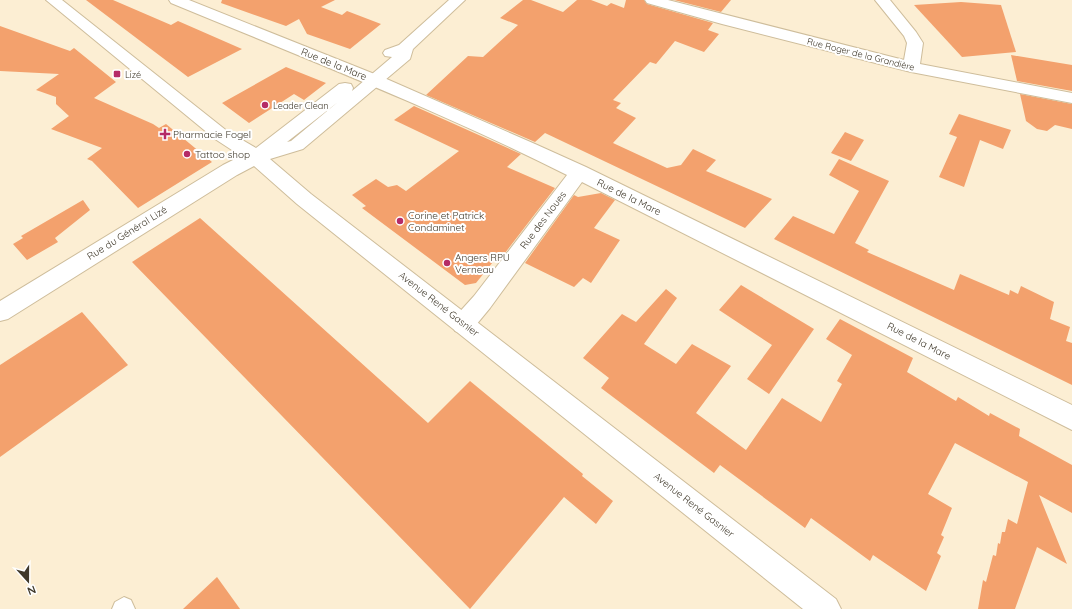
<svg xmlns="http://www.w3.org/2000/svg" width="1072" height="609" viewBox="0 0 1072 609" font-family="Quicksand,sans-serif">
  <rect width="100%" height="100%" fill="#fceed3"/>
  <g fill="#f3a16d">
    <path d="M86 0H113L171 25 178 21 242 49 188 77Z"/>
    <path d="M222 0H335L321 7 342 15 347 11 381 24 350 49 307 34 299 19 286 26 221 3Z"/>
    <path d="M523 0H531L563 12 577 0H591L607 6 611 3 624 8 626 0H644L647 4 713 23 708 30 719 34 704 52 675 41 656 64 650 62 613 100 621 103 616 108 636 118 613 143 667 168 681 165 693 149 716 160 706 171 772 199 745 228 545 133 535 142 426 95 468 56 483 57 518 25 500 18Z"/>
    <path d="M674 0H731L721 12Z"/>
    <path d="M961 2 1001 5 1016 52 962 57 914 5Z"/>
    <path d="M0 26 70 51 74 48 116 82 94 98 153 124 159 128 166 124 212 162 138 208 92 161 87 159 102 148 51 129 69 116 56 104V97L36 90 59 74 0 71Z"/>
    <path d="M1011 55 1072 65V91L1017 81Z"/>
    <path d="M286 67 326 83 304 100 294 94 249 123 222 103Z"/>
    <path d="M1020 94 1072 104V129L1055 125 1047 131 1037 129 1026 121Z"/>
    <path d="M414 106 521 154 507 167 555 188 505 253 501 252 476 283 465 285 362 208 366 206 352 195 376 179 388 187 397 185 406 191 459 151 394 120Z"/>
    <path d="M959 114 1011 130 1003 149 980 140 964 187 939 177 957 137 949 134Z"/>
    <path d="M845 132 864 140 851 161 831 153Z"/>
    <path d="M839 159 889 181 855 243 869 250 867 252 954 290 960 274 1009 295 1010 290 1018 294 1021 286 1054 302 1050 319 1070 327 1066 341 1072 343V385L774 239 793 216 834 234 859 191 829 175Z"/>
    <path d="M601 193 615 200 594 228 620 240 591 283 583 278 574 287 525 263 574 195 578 197Z"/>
    <path d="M83 200 90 210 55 238 58 242 27 260 13 244 23 238 21 236Z"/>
    <path d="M200 218 428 423 470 381 583 474 582 476 613 501 596 524 564 497 470 609 132 262Z"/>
    <path d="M741 285 814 329 769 394 747 379 772 345 719 310Z"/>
    <path d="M666 289 677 298 644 344 676 364 692 344 731 366 696 413 746 450 782 398 821 422 842 384 837 381 852 355 826 339 840 319 913 358 907 372 956 401 958 397 989 416 990 413 1020 429 1019 436 1072 465V513L1039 495 1067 564 1037 547 1015 609H978L983 580 986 582 993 555 996 556 998 543 1000 544 1002 532H1005L1008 519 1017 524 1028 482 955 443 928 494 952 508 941 535 944 537 937 553 941 556 926 591 873 555 870 561 811 518 805 528 720 465 714 473 601 388 609 378 583 358 622 314 636 322Z"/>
    <path d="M82 312 128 365 0 457V365Z"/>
    <path d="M217 577 240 609H183Z"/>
  </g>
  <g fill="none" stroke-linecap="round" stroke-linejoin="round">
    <g stroke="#cebd9b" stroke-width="2">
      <path id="lane" d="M124 597 131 600 135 609H112L115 602Z"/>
    </g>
    <g stroke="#cebd9b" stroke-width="2">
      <g id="street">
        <path d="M169 0H189L382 77 535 144 586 167 1072 405V430L582 182 490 308 471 331 463 334 455 331 452 324 455 317 474 296 567 175C438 110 304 58 171 3Z"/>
        <path d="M645 0H668L904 60 907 43 904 36 875 0H890L916 32 923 43 920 64 1072 93V103L911 72 722 24 647 3Z"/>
      </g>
    </g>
    <g stroke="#cebd9b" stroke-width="2">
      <path id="secondary" d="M46 0H62L227 131 256 148 339 84 345 83 351 84 353 88 352 91 392 57 385 56 383 53 385 50 399 45 449 0H465L413 49 410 59 303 149 270 159 311 194 836 599 841 609H803L297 204 254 166 237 175 8 319 0 321V301L223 165 241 156 215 139ZM338 102 291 141 287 142Z"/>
    </g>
    <use href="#lane" fill="#fff" fill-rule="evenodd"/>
    <use href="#street" fill="#fff" fill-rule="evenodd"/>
    <use href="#secondary" fill="#fff" fill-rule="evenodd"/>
  </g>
  <g fill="#b52b67" stroke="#fff" stroke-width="1.5">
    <rect x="113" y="70" width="8" height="8" rx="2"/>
    <circle cx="265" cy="105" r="4"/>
    <path d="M163 128h4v4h4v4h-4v4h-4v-4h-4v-4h4z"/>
    <circle cx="187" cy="154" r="4"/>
    <circle cx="400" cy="221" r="4"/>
    <circle cx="447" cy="263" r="4"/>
  </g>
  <g text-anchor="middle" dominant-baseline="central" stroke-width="4" stroke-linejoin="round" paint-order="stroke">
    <g font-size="9" fill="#3f382a" stroke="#fff">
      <text transform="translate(861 54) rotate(14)">Rue Roger de la Grandière</text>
    </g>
    <g font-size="9" fill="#3f382a" stroke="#fff" text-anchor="start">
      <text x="125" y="74">Lizé</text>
      <text x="273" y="105">Leader Clean</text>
    </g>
    <g font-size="10" fill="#3f382a" stroke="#fff">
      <text transform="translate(334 64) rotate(22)">Rue de la Mare</text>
      <text transform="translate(629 197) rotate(26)">Rue de la Mare</text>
      <text transform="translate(543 220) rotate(-53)">Rue des Noues</text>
      <text transform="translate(127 233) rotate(-32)">Rue du Général Lizé</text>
      <text transform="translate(439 304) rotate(38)">Avenue René Gasnier</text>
      <text transform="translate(919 341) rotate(27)">Rue de la Mare</text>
      <text transform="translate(694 505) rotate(38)">Avenue René Gasnier</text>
    </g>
    <g font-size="10" fill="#3f382a" stroke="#fff" text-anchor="start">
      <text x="173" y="134">Pharmacie Fogel</text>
      <text x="195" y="154">Tattoo shop</text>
      <text x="408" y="215">Corine et Patrick<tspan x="408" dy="12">Condaminet</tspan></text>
      <text x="455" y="257">Angers RPU<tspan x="455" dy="12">Verneau</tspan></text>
    </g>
  </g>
  <g transform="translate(28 581) rotate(159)" stroke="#ffffff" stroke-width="3" paint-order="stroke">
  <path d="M0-3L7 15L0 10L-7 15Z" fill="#3f382a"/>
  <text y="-6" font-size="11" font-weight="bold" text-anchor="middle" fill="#3f382a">N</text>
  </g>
</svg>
